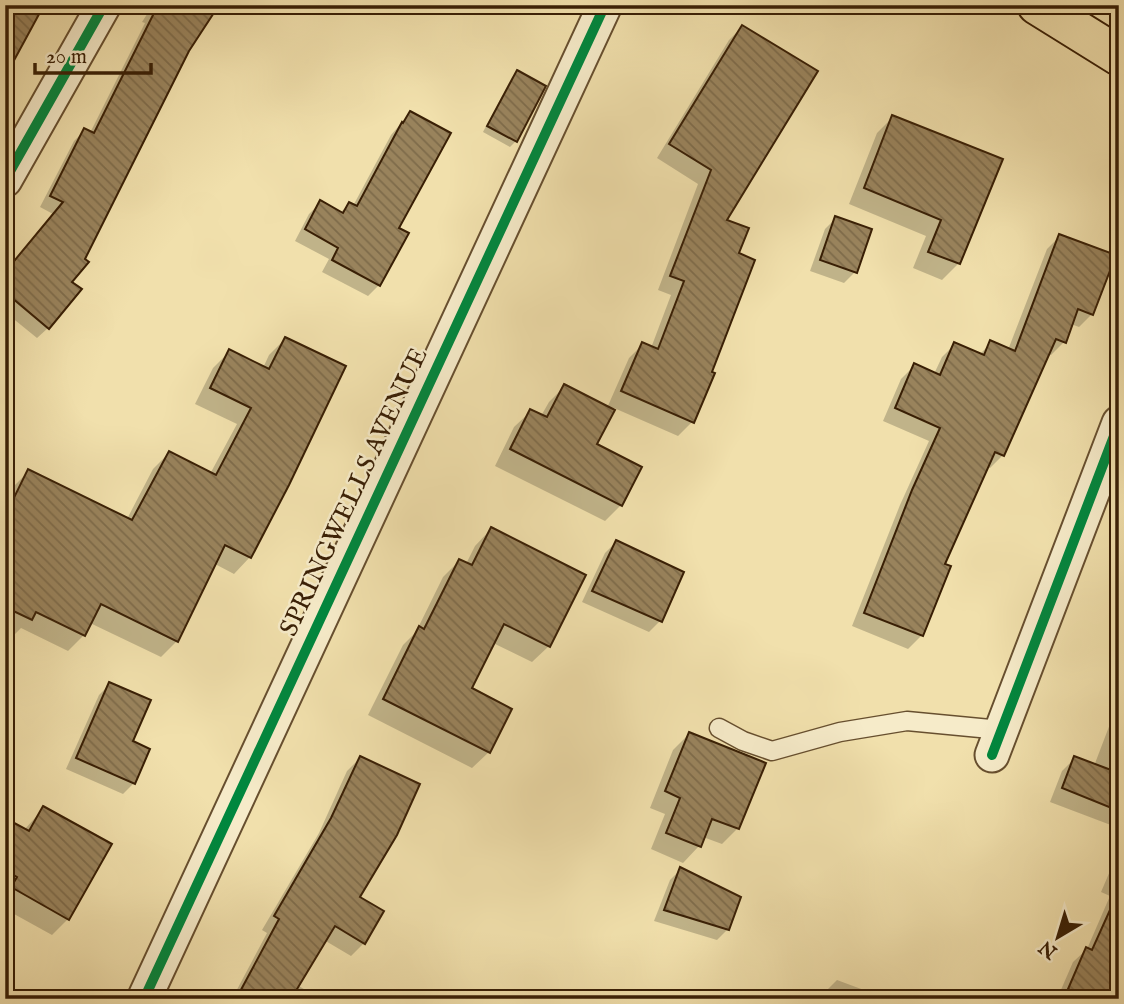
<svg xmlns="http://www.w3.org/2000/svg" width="1124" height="1004" viewBox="0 0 1124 1004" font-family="'IM FELL English',serif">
  <defs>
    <pattern id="building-back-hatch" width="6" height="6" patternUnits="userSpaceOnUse" patternTransform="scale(1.75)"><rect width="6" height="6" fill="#99835c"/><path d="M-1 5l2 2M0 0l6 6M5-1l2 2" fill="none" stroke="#7e6b4a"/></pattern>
  </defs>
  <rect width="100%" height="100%" fill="#f1e0ac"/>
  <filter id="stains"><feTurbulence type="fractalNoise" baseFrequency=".00286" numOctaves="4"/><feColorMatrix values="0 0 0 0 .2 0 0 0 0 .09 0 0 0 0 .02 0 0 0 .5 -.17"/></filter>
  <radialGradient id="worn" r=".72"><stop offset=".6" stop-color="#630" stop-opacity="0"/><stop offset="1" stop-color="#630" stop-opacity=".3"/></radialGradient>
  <g fill="#0003">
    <path d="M153 5H217L188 50 48 328 37 338 5 312V272L53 214 40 207 74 141 85 130 90 133 145 23 142 22Z"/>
    <path d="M742 27 724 220 737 254 692 422 678 436 614 408 595 445 621 505 605 521 495 466 514 427 531 411 541 416 549 402 565 386 607 408 629 358 643 344 651 348 671 295 658 290 698 184 657 158 729 40Z"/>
    <path d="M518 72 544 86 516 141 510 147 483 132 512 77Z"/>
    <path d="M410 113 397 229 379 285 368 296 322 272 329 259 295 241 309 214 320 203 340 213 349 204 353 206 391 135Z"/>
    <path d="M893 117 1000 160 959 263 942 280 913 268 926 236 849 204 877 133Z"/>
    <path d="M836 218 855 272 844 283 810 271 825 229Z"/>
    <path d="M1060 236 1092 314 1079 327 1071 324 1064 342 1051 355 1048 354 1003 455 990 468 986 467 943 565 948 567 922 635 908 649 852 626 900 505 929 441 883 421 901 379 914 366 934 374 942 357 955 344 979 355 991 343 1008 350 1047 249Z"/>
    <path d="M285 339 250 557 234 574 215 564 177 641 161 657 90 623 84 635 68 651 21 628 14 635 5 631V502L13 487 29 471 127 519 153 469 169 453 210 474 237 424 195 404 213 368 229 352 263 368 269 355Z"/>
    <path d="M491 529 549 646 532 662 493 643 470 689 489 752 472 768 368 715 403 645 416 632 443 577 459 561 466 564 475 546Z"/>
    <path d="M616 542 660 621 649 632 582 602 605 553Z"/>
    <path d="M110 684 131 742 134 783 123 794 66 769 99 695Z"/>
    <path d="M1119 715V834L1114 833 1116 827 1050 802 1062 771 1075 758 1094 766 1110 724Z"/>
    <path d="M689 734 738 828 722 844 703 837 699 846 683 863 651 849 665 814 650 808 673 750Z"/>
    <path d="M360 758 357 897 364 943 351 956 324 940 297 985 316 996 315 999H232L267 933 262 930 319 833 347 771Z"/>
    <path d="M44 808 68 919 52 935 5 909V820L24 830Z"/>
    <path d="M1119 850V999H1057L1073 962 1087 949 1110 896 1101 892Z"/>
    <path d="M681 869 728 929 717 940 654 921 670 880Z"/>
    <path d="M837 980 888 999H824L827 990Z"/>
  </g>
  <g fill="url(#building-back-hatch)" stroke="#391f05" stroke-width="2">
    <path d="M5 5H44L5 77Z"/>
    <path d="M158 5H219L189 51 85 259 89 262 72 282 82 289 49 329 5 292V272L63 202 50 196 84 128 94 133Z"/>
    <path d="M742 25 818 71 727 220 749 228 739 253 755 260 712 372 715 373 694 423 621 391 642 342 658 349 684 281 670 276 711 170 669 144Z"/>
    <path d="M517 70 546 86 517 142 487 126Z"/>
    <path d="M410 111 451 133 399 228 409 233 380 286 332 260 338 248 305 229 320 200 343 213 349 202 357 206 402 122 403 123Z"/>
    <path d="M892 115 1003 159 960 264 928 252 941 220 864 188Z"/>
    <path d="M835 216 872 229 857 273 820 260Z"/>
    <path d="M1059 234 1116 255 1093 315 1078 309 1066 343 1056 339 1004 456 995 452 945 564 951 566 923 636 864 613 912 490 940 428 895 408 914 363 940 375 954 342 984 355 990 340 1015 351Z"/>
    <path d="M285 337 346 366 289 485 251 558 225 545 178 642 101 604 85 636 36 612 32 620 5 607V516L28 469 132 520 169 451 216 475 251 408 210 388 229 349 269 369Z"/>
    <path d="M564 384 615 410 597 444 642 467 622 506 510 449 530 409 547 417Z"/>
    <path d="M491 527 586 575 550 647 504 624 472 688 512 709 490 753 383 699 419 626 424 629 459 559 472 565Z"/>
    <path d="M616 540 684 572 662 622 592 591Z"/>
    <path d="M109 682 151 700 133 741 150 749 135 784 76 758Z"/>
    <path d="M689 732 766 763 739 829 712 819 701 847 666 833 680 798 665 791Z"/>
    <path d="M360 756 420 784 397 835 360 897 384 911 365 944 335 926 291 999H236L279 919 274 916 331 818Z"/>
    <path d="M1074 756 1119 773V811L1062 788Z"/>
    <path d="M43 806 112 844 69 920 11 887 17 877 5 870V818L29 831Z"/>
    <path d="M680 867 741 897 729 930 664 910Z"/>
    <path d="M1119 890V999H1090L1068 989 1086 947 1092 950Z"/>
  </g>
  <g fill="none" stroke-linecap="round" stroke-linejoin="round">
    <g stroke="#674f2f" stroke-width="21">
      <path id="lane" d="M719 728 743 741 772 751 840 732 907 721 1001 730"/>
    </g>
    <g stroke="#674f2f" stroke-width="37">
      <g id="street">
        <path d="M5 180 104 5"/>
        <path d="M992 755 1119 423"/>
        <path d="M144 999 605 5"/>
      </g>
    </g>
    <g stroke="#391f05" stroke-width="42">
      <path id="primary" d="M1037 5 1119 56"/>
    </g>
    <use href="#lane" stroke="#f6ebc9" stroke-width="18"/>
    <use href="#street" stroke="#f6ebc9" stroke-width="33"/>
    <use href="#primary" stroke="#f1e0ac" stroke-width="38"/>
    <g stroke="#f6ebc9" stroke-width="15">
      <g id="cycleway">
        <path d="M5 180 104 5"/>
        <path d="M992 755 1119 423"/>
        <path d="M144 999 605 5"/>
      </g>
    </g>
    <use href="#cycleway" stroke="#00873e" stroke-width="10"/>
  </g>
  <g text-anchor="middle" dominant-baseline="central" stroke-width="5" stroke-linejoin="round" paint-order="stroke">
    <g font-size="26" fill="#391f05" stroke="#f6ebc9">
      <text transform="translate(354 492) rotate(-65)">SPRINGWELLS AVENUE</text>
    </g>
  </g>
  <rect width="1124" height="1004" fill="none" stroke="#f1e0ac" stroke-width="28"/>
  <rect x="7" y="7" width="1110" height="990" fill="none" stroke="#391f05" stroke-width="3.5"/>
  <rect x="14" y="14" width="1096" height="976" fill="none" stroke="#391f05" stroke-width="2"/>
  <g transform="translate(1058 937) rotate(218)" stroke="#f6ebc9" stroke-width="5" paint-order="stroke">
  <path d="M0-5L12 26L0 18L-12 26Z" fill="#391f05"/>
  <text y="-10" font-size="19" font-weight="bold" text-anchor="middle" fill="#391f05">N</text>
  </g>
  <path d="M35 63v10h116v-10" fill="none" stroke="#391f05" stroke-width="3.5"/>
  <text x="46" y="63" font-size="21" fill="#391f05" stroke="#f6ebc9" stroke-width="5" paint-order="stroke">20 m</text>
  <rect width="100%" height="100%" filter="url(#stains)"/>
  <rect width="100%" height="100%" fill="url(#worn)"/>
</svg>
